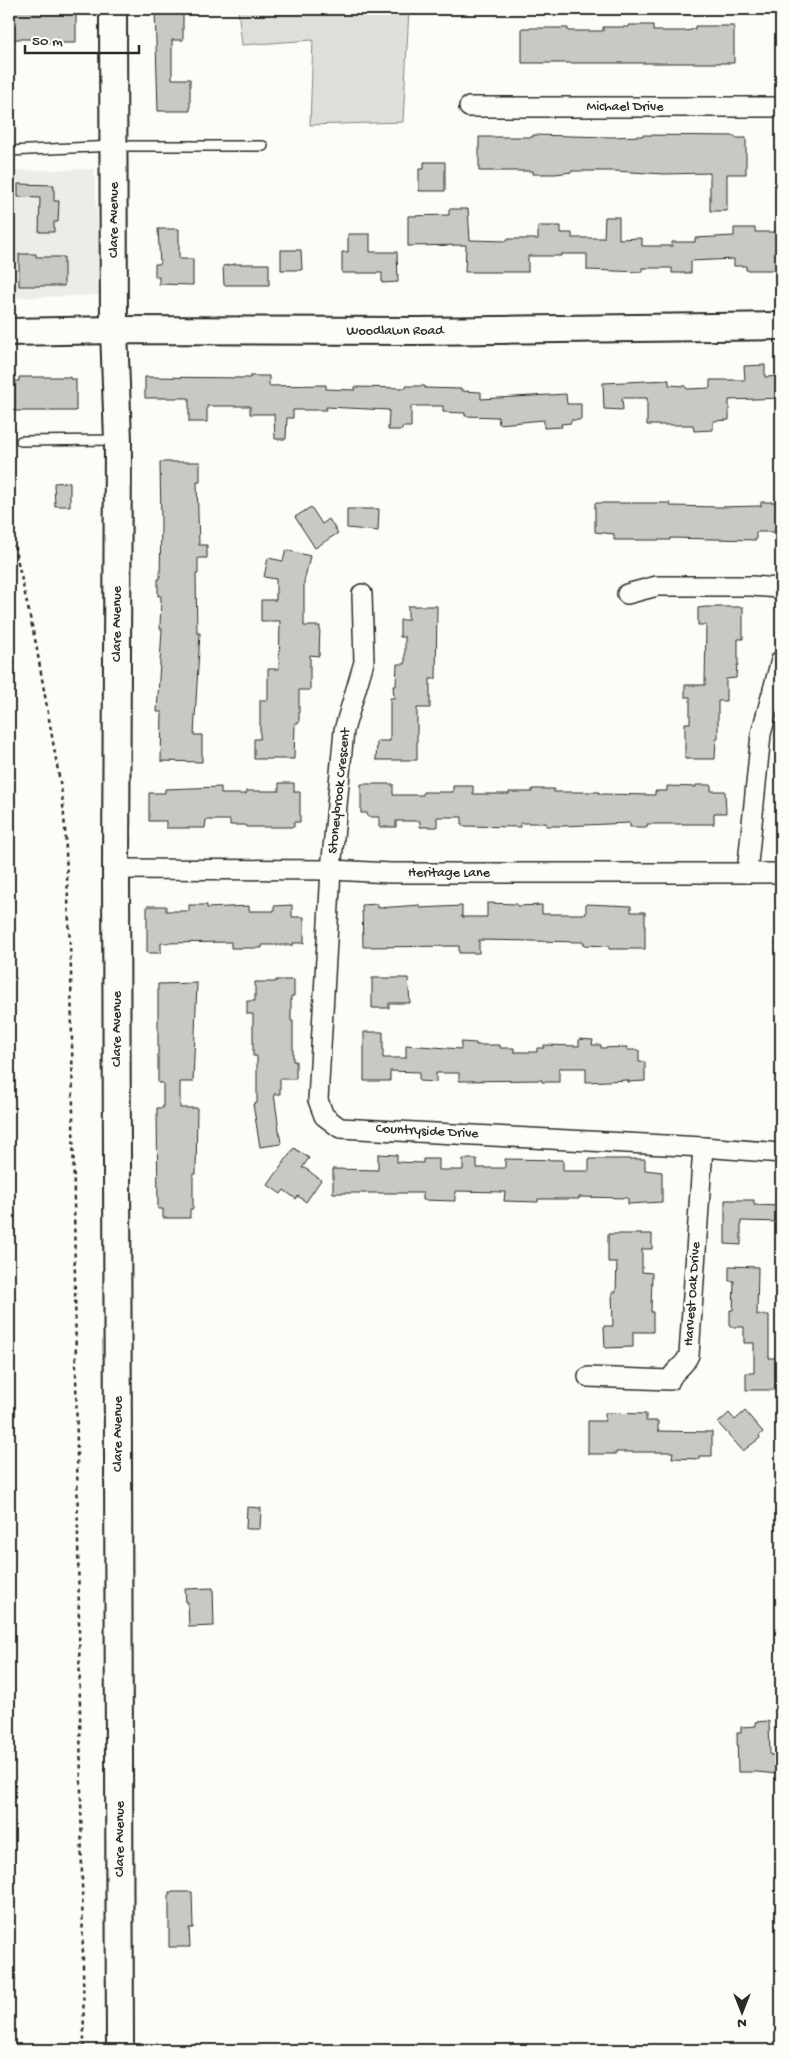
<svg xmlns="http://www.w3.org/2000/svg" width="790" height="2059" viewBox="0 0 790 2059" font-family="'Gochi Hand',sans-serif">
  <rect width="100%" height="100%" fill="#fdfcf7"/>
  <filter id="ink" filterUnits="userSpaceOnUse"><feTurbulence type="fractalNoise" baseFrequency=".02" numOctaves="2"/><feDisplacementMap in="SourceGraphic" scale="10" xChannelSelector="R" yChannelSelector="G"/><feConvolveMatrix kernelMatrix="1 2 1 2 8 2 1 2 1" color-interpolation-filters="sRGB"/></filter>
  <g filter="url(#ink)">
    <path fill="#edece8" d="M94 169 102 295 9 298V171Z"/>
    <path fill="#dfdeda" stroke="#858482" d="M238 9H409L403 122 310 125 313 40 242 45Z"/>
    <g fill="#c9c8c4" stroke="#2b2b2b">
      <path d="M9 9H76V43H43V39H13V25H9Z"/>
      <path d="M155 9H183V40H172V79H190V111H158Z"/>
      <path d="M629 25H653V31H686L695 29V26H734V63H522V28H568V31H603V27H629Z"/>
      <path d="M533 135 610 137 642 136V135L735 136V138H746V174H727V211H710V173L664 174 615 171H572V172L555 174H533V171H479V137H533Z"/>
      <path d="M424 162H445V191H419V169H424Z"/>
      <path d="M18 184 54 185V201H59L58 222H54V232H39L40 198 18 197Z"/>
      <path d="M449 209H468L470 240 507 241V239H538V226H561V233H572V238H604L605 217H619V239L642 238V246H672V242H695V238L734 236V228H755V232H781V270H746V266H734V259L691 261V273H672V268H642V272L587 270V254H561V256H528V272H465L466 245 408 246V216L449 215Z"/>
      <path d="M158 229H179V259H193V285L159 284V277H155V264H160Z"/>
      <path d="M348 234H370V252H397L398 282 382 283V273H342V252H348Z"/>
      <path d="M281 250H301L302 270H281Z"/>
      <path d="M19 254H36V257H64V286H19Z"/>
      <path d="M235 264H269V285H224L223 266Z"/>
      <path d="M765 365V377L781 376V398L729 400V420L713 421V430L694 431 693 425H647V398H622L623 410 604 409 603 383 669 380V385L685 386 687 389 710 388V380H745L744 366Z"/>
      <path d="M250 376H269V386L326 385V389L355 390V387L406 388V386H425V388L462 389V391L481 392V399L566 394 567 404H581V420H571V423L561 424 562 427 544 428V420L499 424 498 417 465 416V413L443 412V406H411V427H402V430H388L389 410 326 407V410H293V418H287L286 439H275L274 414H250V406H207V422H189V398H145V377L250 378Z"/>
      <path d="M19 377H70V379H76V411H15V381H19Z"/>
      <path d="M160 462H200V482H197L199 545H207V558H198V574H196L197 633H200L194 735H202V762L161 761 162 712H157L162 629H160L161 596H158V579H160L161 523Z"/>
      <path d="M70 482V506H55L54 483Z"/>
      <path d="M761 502H781V532H756V540L670 538V540H614V534L595 532V503H670V506L719 507 761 506Z"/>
      <path d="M311 507 322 524 329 519 338 533 315 548 295 517Z"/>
      <path d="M347 509H379L378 531 347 528Z"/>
      <path d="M286 550 310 556 304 582V626H320L319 656 310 655V690H299V723H295L294 759H254V739H260V700H268V669H279L280 621H261V600H276V579L264 577 268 558 283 561Z"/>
      <path d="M408 606H437L436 679H430V708H417V760H376L377 741H390V698H394L393 686H396L397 664H405V637H400V620H408Z"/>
      <path d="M706 607H743V639H738V665H737L736 678 726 679V701H718V739H716L715 759H685V723H690V697H685V685H705L706 625H698V608Z"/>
      <path d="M279 783H294V792H300V822H294V827H247L246 825H230V820H206L205 828H166V821H149V793H165V789L221 787V794H246V791H279Z"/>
      <path d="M361 784H393V795H423V792H453V786H473V794H509V792H532V789H554V792H599V794L655 795V791H667V786L696 787V785H711V791H725L726 813H714V824H647V827H630V823L563 826H546V823H520V827L462 826V817H437V827H420V821H396V827H379V817H368L367 813H361Z"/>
      <path d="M487 903 517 904V906L542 905V914H586V904L631 906V912H645V949H609V946L584 945V942L479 940V953H459V946L363 947 362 905 378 904V908L420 905V908L462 906V917H487Z"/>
      <path d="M189 905H207V908L249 906V911H274V906L292 905V917H304V943H293V945H262V948H231V942L161 943V953H147V906H166V911H189Z"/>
      <path d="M372 978H408L410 1003H389V1008H372Z"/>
      <path d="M276 980H294V996H291V1021H293V1061H296V1079H280V1094H274L281 1144 260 1147 253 1104 257 1103V1056H253V1014H247V1001H255V982H276Z"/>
      <path d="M197 983 193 1082H180V1108H197L196 1174H193V1209H190V1218H163V1209H158L157 1108H163V1083H158V984Z"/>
      <path d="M364 1032H383V1058H406V1045L461 1049V1042L476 1043V1045H500V1048H514V1052H537V1048H544V1045L579 1046V1039L593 1040 592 1045H601V1048L627 1047V1050H639V1062H645V1081L628 1082V1080L586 1082V1068H559V1082H542V1080L459 1081V1073H436V1082L419 1081V1072L390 1071V1081H364Z"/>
      <path d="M294 1148 309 1158 302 1168H305L321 1180 306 1202 298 1196 296 1199 284 1190 281 1194 268 1185Z"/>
      <path d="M378 1154 397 1155V1162L423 1163V1159H439V1170H463V1159H477V1168H505V1159L563 1160V1171H589V1159H645V1170L662 1172V1202L628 1204V1198L579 1197V1199H538V1202L504 1201 505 1192 455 1191V1201L423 1200V1193H333V1169L378 1170Z"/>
      <path d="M725 1200H754V1205L781 1206V1222L741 1221V1245L725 1244Z"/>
      <path d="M608 1234H652V1249H642V1272L652 1273 651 1312H653V1332H633V1347L605 1348 604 1326H613L612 1292H616L617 1262H608Z"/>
      <path d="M729 1266 758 1267 757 1315H769V1358H779V1390H746V1373H754V1343H744V1327H730V1310H733L734 1281H729Z"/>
      <path d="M745 1411 763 1432 759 1436 760 1438 743 1451 718 1423 729 1413 735 1420Z"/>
      <path d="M605 1413 646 1414V1421H658V1431L712 1432V1456H699V1459L672 1458 673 1452H616V1454H588V1421H605Z"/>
      <path d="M247 1507 261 1508 260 1529H246Z"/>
      <path d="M213 1588 214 1626 189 1627 188 1602H186L185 1589Z"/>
      <path d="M769 1721 770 1755H777V1774L757 1772H738L737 1733H741V1727L756 1726 755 1722Z"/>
      <path d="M169 1892H192L193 1928H189L190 1947H169Z"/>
    </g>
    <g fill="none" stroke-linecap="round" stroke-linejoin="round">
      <g stroke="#2b2b2b" stroke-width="12">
        <g id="lane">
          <path d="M9 151 113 146H263"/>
          <path d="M21 441 116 440"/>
        </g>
      </g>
      <g stroke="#2b2b2b" stroke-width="22">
        <g id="street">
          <path d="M469 107H781"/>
          <path d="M362 594 364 662 344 730 331 870 318 1100 324 1116 340 1128 703 1147 781 1153"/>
          <path d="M627 594 657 586H752L778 588 781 592"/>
          <path d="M116 869 331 870 391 873H781"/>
          <path d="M747 873 761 734 781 660"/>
          <path d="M588 1377 670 1380C675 1368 683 1369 689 1355L703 1147"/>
        </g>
      </g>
      <g stroke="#2b2b2b" stroke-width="30">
        <g id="secondary">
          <path d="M113 9 114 330 118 440 116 869 120 2050"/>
          <path d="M9 332 114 330 420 331 781 326"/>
        </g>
      </g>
      <path stroke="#2b2b2b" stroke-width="2.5" stroke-dasharray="4 4" stroke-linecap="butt" d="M9 522 36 644 62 794 65 828 71 970 73 1114 84 2050"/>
      <use href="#lane" stroke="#fdfcf7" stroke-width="9"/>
      <use href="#street" stroke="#fdfcf7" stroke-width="19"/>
      <use href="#secondary" stroke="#fdfcf7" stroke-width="26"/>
    </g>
  </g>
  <g text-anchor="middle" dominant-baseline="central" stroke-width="5" stroke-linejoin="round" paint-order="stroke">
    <g font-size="14" fill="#2b2b2b" stroke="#fdfcf7">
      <text x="625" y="107">Michael Drive</text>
      <text transform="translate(114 220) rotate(-90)">Clare Avenue</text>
      <text x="395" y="331">Woodlawn Road</text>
      <text transform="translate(117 624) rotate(-90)">Clare Avenue</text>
      <text transform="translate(340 791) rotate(-84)">Stoneybrook Crescent</text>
      <text x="449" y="873">Heritage Lane</text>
      <text transform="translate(117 1029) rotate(-90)">Clare Avenue</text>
      <text transform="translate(427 1132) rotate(3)">Countryside Drive</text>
      <text transform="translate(693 1294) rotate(-86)">Harvest Oak Drive</text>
      <text transform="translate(118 1434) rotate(-90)">Clare Avenue</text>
      <text transform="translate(120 1839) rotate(-90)">Clare Avenue</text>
    </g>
  </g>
  <rect width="790" height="2059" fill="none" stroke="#fdfcf7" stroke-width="30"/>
  <rect x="15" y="15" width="760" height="2029" fill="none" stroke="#2b2b2b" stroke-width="2" filter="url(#ink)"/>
  <g transform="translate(742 2012) rotate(180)" stroke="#fdfcf7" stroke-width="4" paint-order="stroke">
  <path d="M0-4L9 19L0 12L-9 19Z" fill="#2b2b2b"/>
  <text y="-8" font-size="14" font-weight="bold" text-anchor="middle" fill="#2b2b2b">N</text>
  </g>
  <path d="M25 45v8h114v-8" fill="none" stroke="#2b2b2b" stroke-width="2.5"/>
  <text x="32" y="45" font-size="15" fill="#2b2b2b" stroke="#fdfcf7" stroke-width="4" paint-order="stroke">50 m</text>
</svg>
